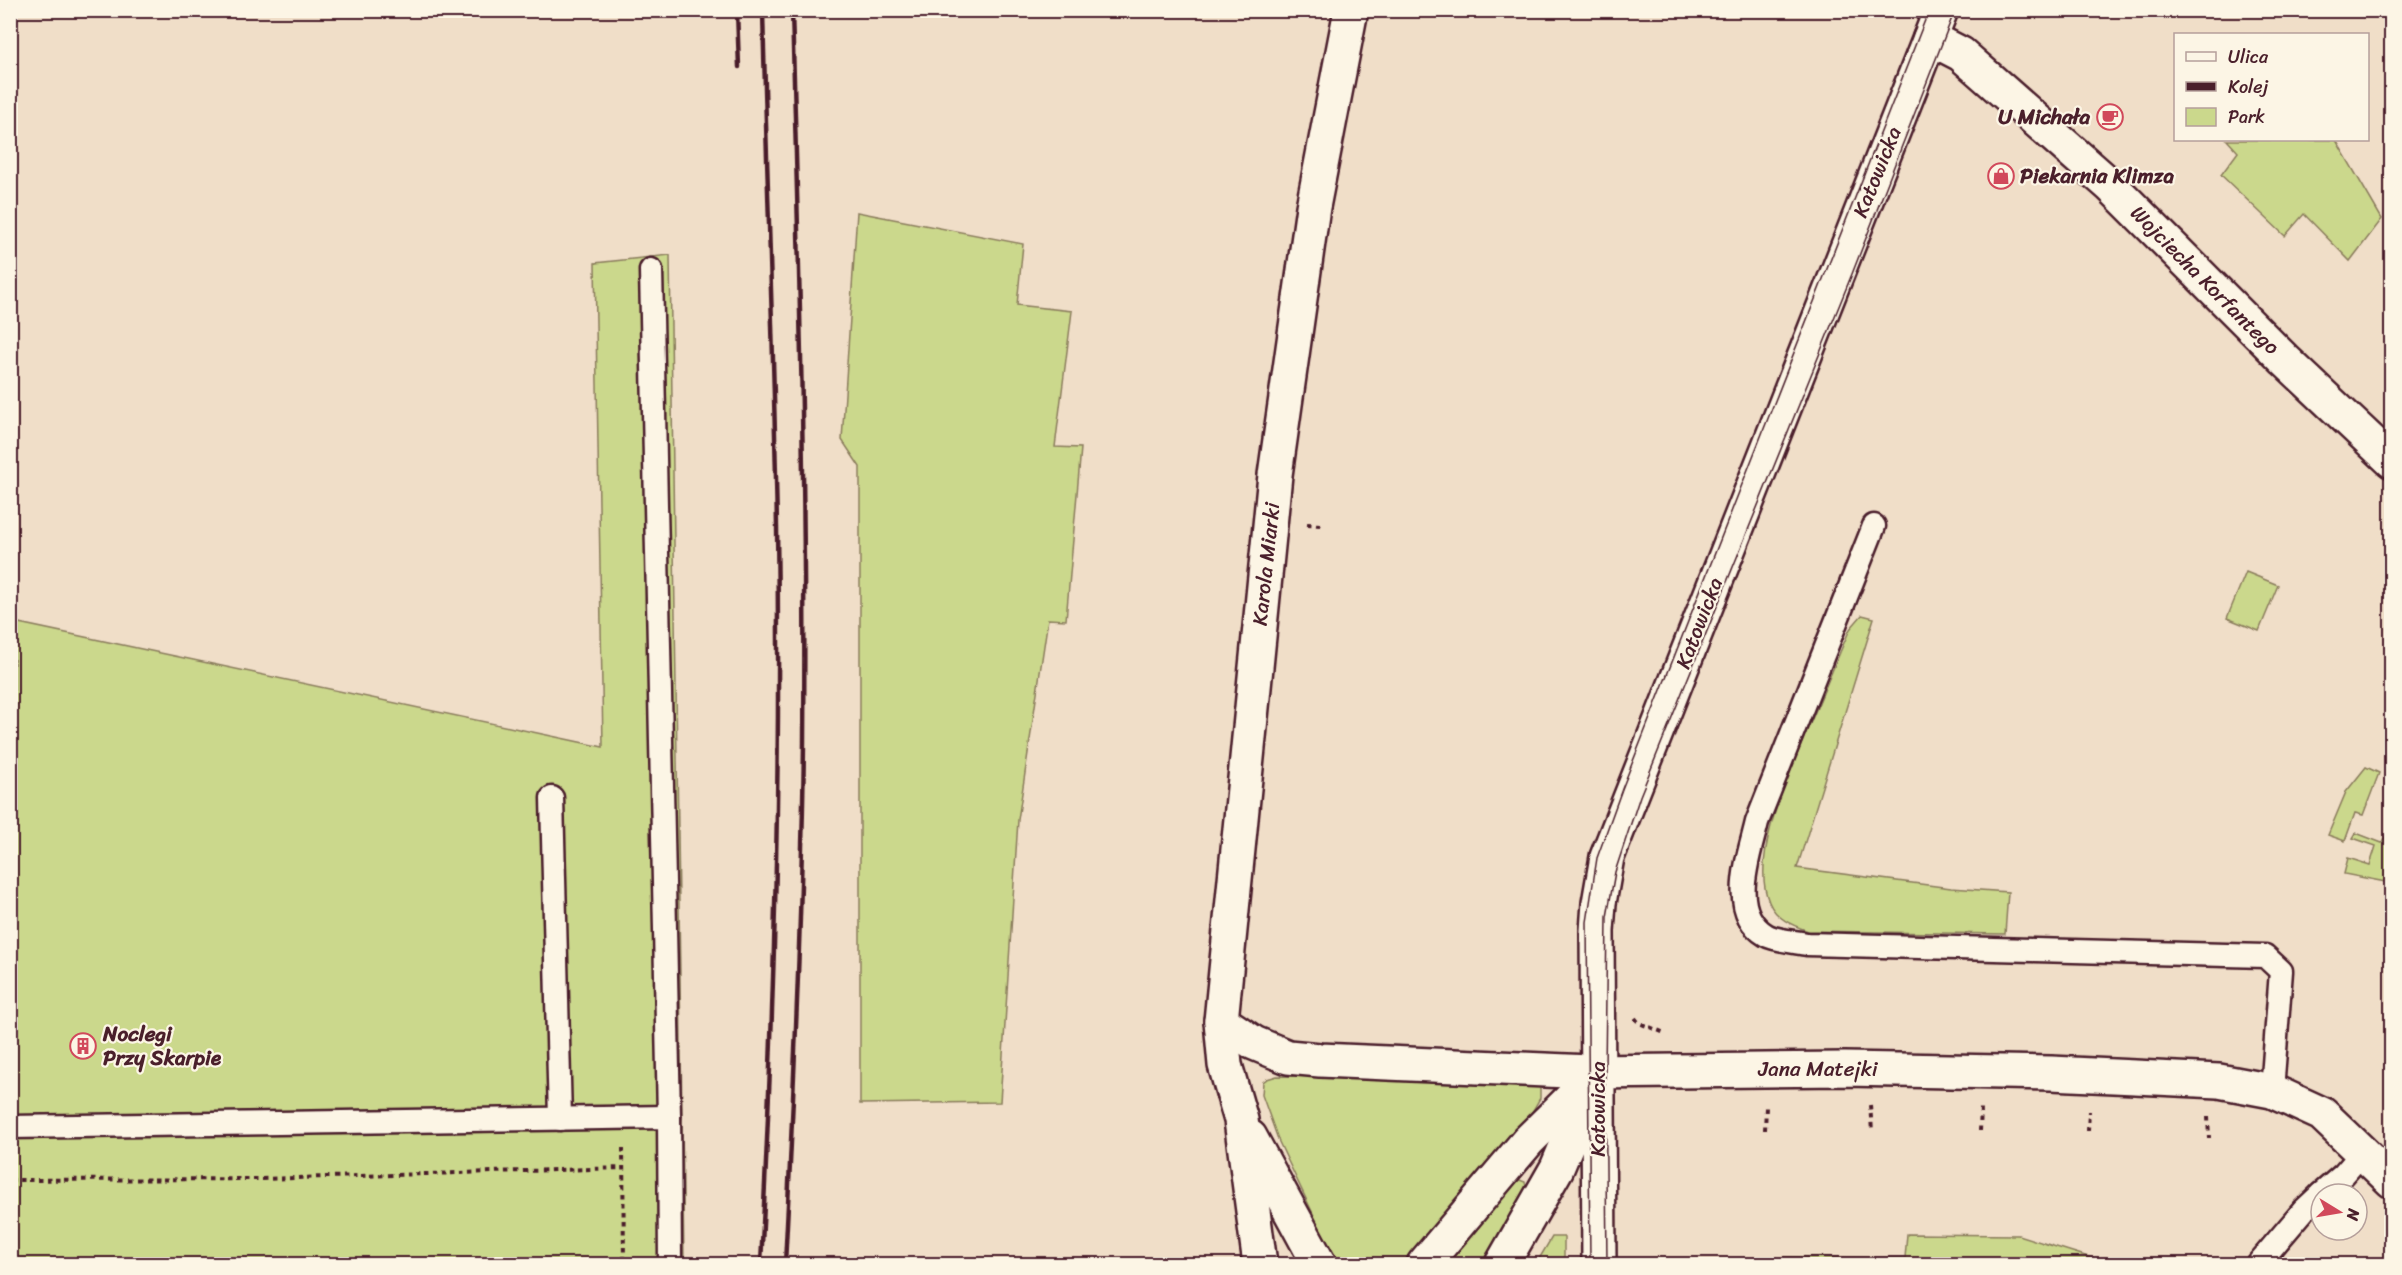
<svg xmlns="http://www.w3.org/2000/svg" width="2402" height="1275" viewBox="0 0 2402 1275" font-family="Sriracha,sans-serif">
  <rect width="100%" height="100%" fill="#f0dec8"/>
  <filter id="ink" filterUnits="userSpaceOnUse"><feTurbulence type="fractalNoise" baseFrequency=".0167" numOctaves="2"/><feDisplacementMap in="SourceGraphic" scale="12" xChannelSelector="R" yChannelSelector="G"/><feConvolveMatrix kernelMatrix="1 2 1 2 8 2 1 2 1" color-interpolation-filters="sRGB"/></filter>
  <g filter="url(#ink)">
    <g fill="#cbd88c" stroke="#8a7c5c" stroke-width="1.5">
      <path d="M2227 140H2336L2382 219 2350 261 2304 214 2285 236 2221 175 2238 152Z"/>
      <path d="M857 212 1023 244 1017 305 1072 311 1055 447 1081 448 1066 620 1048 619 1018 820 1000 1102 860 1104V467L842 440Z"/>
      <path d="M670 255 684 1264H11L10 988 15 987 14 622 603 747 595 263Z"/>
      <path d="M2246 572 2278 585 2259 631 2227 618Z"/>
      <path d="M1862 615 1874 618 1797 868 1951 888 2008 892 2005 934 1808 931C1792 925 1776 919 1769 902 1749 855 1791 770 1809 726 1823 694 1836 661 1850 629Z"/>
      <path d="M2366 767 2379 773 2363 815 2355 813 2345 841 2328 835 2346 792Z"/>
      <path d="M2356 833 2382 843 2386 835 2391 838V883L2344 874 2348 858 2370 865 2376 846 2353 838Z"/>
      <path d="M1277 1076 1528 1079 1540 1086V1098L1532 1112 1404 1264H1337L1279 1142 1262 1095 1263 1082 1267 1079Z"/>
      <path d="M1517 1179 1525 1182 1527 1191 1484 1264H1442Z"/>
      <path d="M1907 1234 2018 1235 2098 1260 2095 1264H1784V1257L1905 1258Z"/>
      <path d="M1552 1237H1564V1264H1536Z"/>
    </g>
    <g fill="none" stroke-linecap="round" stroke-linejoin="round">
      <g stroke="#4a1f2b" stroke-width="27">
        <g id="service">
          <path d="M651 270 669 1117"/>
          <path d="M1874 526 1757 822C1749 857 1727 911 1766 935 1774 940 1797 942 1807 944L2265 956 2281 971 2272 1091"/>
          <path d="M552 798 560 1119"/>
          <path d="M10 1127 669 1117 670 1264"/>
          <path d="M2321 1194 2344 1174 2363 1152"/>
          <path d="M2258 1264 2304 1210 2321 1194"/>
        </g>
      </g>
      <g stroke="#4a1f2b" stroke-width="38">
        <g id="minor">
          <path d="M1930 38 1961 54 2111 186 2285 360 2392 461"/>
          <path d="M1221 1021 1254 1043 1288 1057 1320 1060 1590 1072 1845 1069 2051 1073 2219 1081 2272 1091 2322 1114 2392 1181"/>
          <path d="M1424 1264 1528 1141 1598 1072"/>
          <path d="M1502 1264 1557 1168 1591 1087"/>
          <path d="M1599 1264 1597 931 1599 903 1607 857 1941 10"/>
        </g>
      </g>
      <g stroke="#4a1f2b" stroke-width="38">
        <g id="secondary">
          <path d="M1250 1137 1319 1264"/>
          <path d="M1260 1264 1241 1120 1225 1065 1221 1021 1275 475 1313 207 1351 10"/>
        </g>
      </g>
      <g stroke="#4a1f2b" stroke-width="4" stroke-dasharray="4.5 4.5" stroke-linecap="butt">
        <path d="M1307 524 1321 525"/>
        <path d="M1635 1018 1639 1023 1665 1033"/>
        <path d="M1870 1105 1872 1131"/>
        <path d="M2208 1117 2209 1138"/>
        <path d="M1765 1130 1766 1107"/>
        <path d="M1980 1131 1981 1107"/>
        <path d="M2088 1131 2089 1111"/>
        <path d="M623 1148 624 1264"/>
        <path d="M10 1180 262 1179 623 1168"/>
      </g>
      <use href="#service" stroke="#fcf5e5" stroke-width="22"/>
      <use href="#minor" stroke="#fcf5e5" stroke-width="33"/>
      <use href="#secondary" stroke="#fcf5e5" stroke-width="33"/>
      <g stroke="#4a1f2b" stroke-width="1.5">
        <path d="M1590 1264 1587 922 1597 858 1622 789 1929 10"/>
        <path d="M1607 1264 1605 1071 1607 917 1615 872 1640 796 1852 274 1955 10"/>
      </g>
      <g stroke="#4a1f2b" stroke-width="4.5">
        <path d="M737 10 739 67"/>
        <path d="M761 1264C774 1019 781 773 777 527 774 355 767 183 763 10"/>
        <path d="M785 1264C794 1090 802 916 804 742 806 498 799 254 792 10"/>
      </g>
    </g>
  </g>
  <defs>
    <g id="cafe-ring" transform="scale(1.35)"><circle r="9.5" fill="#fcf5e5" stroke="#d1495b" stroke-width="1.5"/><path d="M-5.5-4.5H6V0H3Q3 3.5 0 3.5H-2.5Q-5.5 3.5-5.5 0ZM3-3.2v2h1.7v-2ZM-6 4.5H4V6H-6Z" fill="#d1495b"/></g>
    <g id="shop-ring" transform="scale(1.35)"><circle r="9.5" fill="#fcf5e5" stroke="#d1495b" stroke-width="1.5"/><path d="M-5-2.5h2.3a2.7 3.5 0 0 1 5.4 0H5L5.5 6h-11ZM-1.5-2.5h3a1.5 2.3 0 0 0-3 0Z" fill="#d1495b"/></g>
    <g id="building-ring" transform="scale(1.35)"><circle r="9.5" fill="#fcf5e5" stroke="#d1495b" stroke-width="1.5"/><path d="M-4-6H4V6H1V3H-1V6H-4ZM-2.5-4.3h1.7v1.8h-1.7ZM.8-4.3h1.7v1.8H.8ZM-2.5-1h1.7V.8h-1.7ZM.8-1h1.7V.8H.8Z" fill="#d1495b"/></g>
  </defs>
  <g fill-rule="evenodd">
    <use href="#cafe-ring" x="2110" y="117"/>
    <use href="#shop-ring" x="2001" y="176"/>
    <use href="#building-ring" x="83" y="1046"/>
  </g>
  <g text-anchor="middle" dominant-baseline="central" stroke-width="4.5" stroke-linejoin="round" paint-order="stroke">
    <g font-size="21" font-weight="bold" fill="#4a1f2b" stroke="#fcf5e5" text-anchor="start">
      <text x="2090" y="117" text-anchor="end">U Michała</text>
      <text x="2020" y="176">Piekarnia Klimza</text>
      <text x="103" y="1034">Noclegi<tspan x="103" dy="24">Przy Skarpie</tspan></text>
    </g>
    <g font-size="21" fill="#4a1f2b" stroke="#fcf5e5">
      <text transform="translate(1877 172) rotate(-68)">Katowicka</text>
      <text transform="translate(2205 280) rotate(45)">Wojciecha Korfantego</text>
      <text transform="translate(1266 564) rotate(-84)">Karola Miarki</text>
      <text transform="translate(1699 623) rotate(-69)">Katowicka</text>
      <text x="1818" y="1069">Jana Matejki</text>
      <text transform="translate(1598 1109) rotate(-90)">Katowicka</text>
    </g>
  </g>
  <rect width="2402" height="1275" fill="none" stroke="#fcf5e5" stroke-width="36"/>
  <rect x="18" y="18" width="2366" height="1239" fill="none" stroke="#4a1f2b" stroke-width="2" filter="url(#ink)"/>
  <rect x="2174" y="33" width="195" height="108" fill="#fcf5e5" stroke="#b59f9b" stroke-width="1.5"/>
  <rect x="2186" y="52" width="30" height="9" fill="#fcf5e5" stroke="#b59f9b" stroke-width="1.5"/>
  <text x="2228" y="63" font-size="18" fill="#4a1f2b">Ulica</text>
  <rect x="2186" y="82" width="30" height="9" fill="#4a1f2b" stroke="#b59f9b" stroke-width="1.5"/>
  <text x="2228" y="93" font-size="18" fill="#4a1f2b">Kolej</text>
  <rect x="2186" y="108" width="30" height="18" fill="#cbd88c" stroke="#b59f9b" stroke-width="1.5"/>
  <text x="2228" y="123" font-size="18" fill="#4a1f2b">Park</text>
  <g transform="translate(2339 1212) rotate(101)"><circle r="28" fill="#fcf5e5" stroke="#b59f9b" stroke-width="1.5"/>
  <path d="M0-4.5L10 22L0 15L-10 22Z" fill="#d1495b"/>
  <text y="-9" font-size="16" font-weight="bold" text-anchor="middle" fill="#4a1f2b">N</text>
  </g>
</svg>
